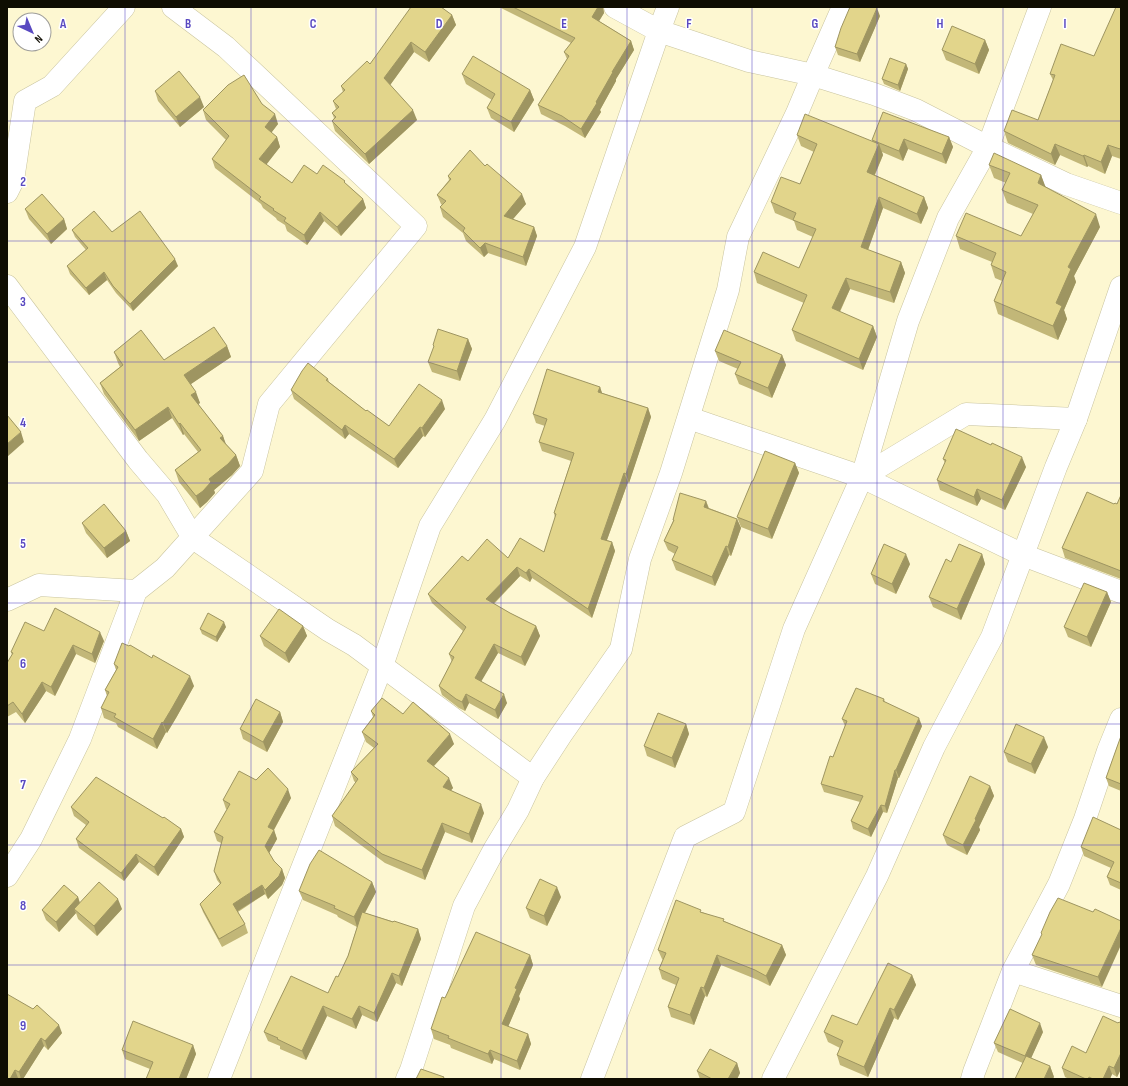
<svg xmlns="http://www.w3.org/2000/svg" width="1128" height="1086" viewBox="0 0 1128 1086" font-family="'Sofia Sans Condensed',sans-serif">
  <rect width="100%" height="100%" fill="#fdf7d1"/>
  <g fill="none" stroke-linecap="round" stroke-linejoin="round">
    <g stroke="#c9c49f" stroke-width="23">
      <g id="street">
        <path d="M843 7 813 75 874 94 916 110 988 147 1066 184 1121 203"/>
        <path d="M7 192 13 180 25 101 52 86 124 7"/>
        <path d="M7 286 138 460 167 494 193 538 328 630 354 645 533 778"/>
        <path d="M689 418 862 477 966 414 1076 419"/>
        <path d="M862 477 1023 555 1121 592"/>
        <path d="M7 600 39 585 136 591"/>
        <path d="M7 876 31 839 80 739 136 591 165 568 252 471 269 404 416 226 226 47 173 7"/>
        <path d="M1013 971 1121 1006"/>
        <path d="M219 1079 382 666 430 526 495 420 585 247 659 31 668 7"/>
        <path d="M407 1079 411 1070 464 906 494 850 518 810 533 778 561 735 621 649 640 559 671 473 728 290 738 237 797 113 813 75 749 61 659 31 615 7"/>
        <path d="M592 1079 685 837 734 812 794 629 862 477 908 321 948 218 988 147 1040 7"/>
        <path d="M773 1079 877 876 934 747 992 637 1056 467 1076 419 1121 287"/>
        <path d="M972 1079 974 1072 1013 971 1059 884 1085 819 1108 751 1121 719"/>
      </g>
    </g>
    <use href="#street" stroke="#fff" stroke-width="22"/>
  </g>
  <g fill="#c2b778">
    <path d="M499 7H603L604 13 599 21 631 41 634 50 616 79V81L600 110 601 112 585 138 565 126 541 114 538 105 567 59 564 52 571 43Z"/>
    <path d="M1121 7V159L1112 156 1105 174 1088 166 1087 167 1060 155 1055 165 1008 143 1004 131 1038 120 1053 80 1050 74 1094 56Z"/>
    <path d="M452 15 456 25 429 62 414 52 390 85 417 120 369 164 335 131 332 121 334 118 332 113 336 109 333 101 343 92 341 86 370 64Z"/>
    <path d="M880 16 860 62 838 55 835 47Z"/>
    <path d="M985 40 989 50 979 74 946 60 942 50Z"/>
    <path d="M906 64 908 69 900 91 884 84 882 79Z"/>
    <path d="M462 74 530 90 534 100 514 132 491 118 487 108 492 100 466 84Z"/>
    <path d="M155 91 204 107 180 127 158 101Z"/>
    <path d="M262 104 278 124 271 133 277 137 280 147 266 164 292 183 317 174 346 184 363 199 366 208 341 236 324 221 307 245 287 231 285 225 277 220 276 218 263 208 261 204 215 168 212 159 226 140 206 120 203 110Z"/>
    <path d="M797 135 873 142 872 140 949 137 953 147 946 164 908 149 903 161 882 152 883 155 875 175 924 197 928 208 921 224 883 208 868 250 901 262 905 273 894 303 850 289 840 312 873 326 877 337 863 370 796 341 792 330 804 303 757 283 754 272 799 268 813 237 797 230 794 221 775 213 771 202 800 184 814 152 801 146Z"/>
    <path d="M989 165 1041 175 1045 187 1100 227 1074 276 1076 282 1064 310 1067 319 1058 340 998 314 994 301 1002 281 995 278 991 265 992 262 960 249 956 236H1021L1033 214 1007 203 1002 190 1006 183 994 178Z"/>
    <path d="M485 166 526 204 513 219 534 227 537 236 526 266 488 253 484 257 466 241 463 233 443 217 440 207 442 205 441 204 437 195 449 180 448 176Z"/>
    <path d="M25 209 64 219 67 229 51 244 29 219Z"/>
    <path d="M72 230 112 232 178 266 133 311 116 293 107 280 89 295 70 274 67 266 86 250 75 237Z"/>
    <path d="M468 339 472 349 460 381 432 372 428 362 434 347 433 345Z"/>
    <path d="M227 346 231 357 191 384 200 403 198 404 223 436 225 443 236 455 240 466 232 475 214 490 215 493 207 502 200 508 179 482 175 470 198 452 184 434 183 435 172 418 139 441 104 394 100 383 120 367 118 363 114 352 164 360Z"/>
    <path d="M715 351 782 355 786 365 772 398 739 384 735 374 738 369 719 361Z"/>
    <path d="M328 379 329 382 366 411 389 426 445 409 425 437 423 436 398 468 349 434 345 439 294 399 291 390Z"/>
    <path d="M600 387 602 393 648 408 651 417 629 483 628 482 607 540 612 542 615 551 592 618 532 578 530 582 520 576 494 604 510 613 536 626 540 636 525 666 498 653 481 681 507 703 498 719 469 703 465 711 459 708 442 695 439 686 452 662 449 654 463 631 432 603 428 594 468 561 508 558 544 552 555 518 554 513 571 461 542 451 539 442 545 426 536 423 533 414Z"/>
    <path d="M991 445 1026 467 1005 510 981 499 977 506 940 490 937 480 945 463 943 459Z"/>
    <path d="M795 463 799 473 772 539 741 527 737 517 753 481Z"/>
    <path d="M1121 495V579L1065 558 1062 548 1114 504H1117Z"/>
    <path d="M706 501 709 508 737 519 741 528 731 556 729 555 715 586 676 570 672 560 675 554 668 550 664 541 673 521V520Z"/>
    <path d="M82 523 126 531 130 541 107 558 86 533Z"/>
    <path d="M982 554 985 564 961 620 933 607 929 597Z"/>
    <path d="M910 564 896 594 875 584 871 574Z"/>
    <path d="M1107 592 1111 602 1091 647 1068 637 1064 627Z"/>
    <path d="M303 626 307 636 289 663 264 646 260 636Z"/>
    <path d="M226 627 217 642 202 634 200 629Z"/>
    <path d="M44 631 104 641 95 663 76 654 55 696 46 691 25 723 16 712 7 717V663L12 655 11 652Z"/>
    <path d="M114 664 194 686 176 718 167 733 166 732 157 749 118 727 116 723 104 718 101 708 107 696 105 690 116 670Z"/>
    <path d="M884 699 885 702 922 726 899 778H898L887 813 883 812 871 837 853 829 851 821 860 802 824 792 821 784 833 757 845 726 842 719Z"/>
    <path d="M371 711 403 714 454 744 434 766 453 788 451 790 484 813 472 843 445 832 425 880 385 863 335 826 332 816 356 783 354 781 351 772 374 748 366 742 362 732 373 717Z"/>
    <path d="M280 712 283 722 267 752 243 739 240 729Z"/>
    <path d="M686 724 689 734 675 768 647 756 644 746Z"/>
    <path d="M1121 736V791L1109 786 1106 778Z"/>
    <path d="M1048 747 1035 774 1008 762 1004 752Z"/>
    <path d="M256 780 291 798 274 830 277 839 269 853 274 861 282 869 285 878 282 885 268 899 265 894 238 912 245 924 248 933 222 947 203 912 200 904 220 884 217 880 214 871 221 843 217 841 214 832 227 809H226L223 800Z"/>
    <path d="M990 786 994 796 979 827 980 830 967 855 947 845 943 835Z"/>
    <path d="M71 807 163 818 181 829 184 837 158 876 139 862 124 881 79 848 76 839 86 825 74 816Z"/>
    <path d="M1121 830V890L1110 885 1107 877 1111 868 1084 856 1081 847Z"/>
    <path d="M372 882 376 892 365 913 418 929 421 939 402 986 396 983 377 1022 362 1015 356 1029 327 1016 306 1060 280 1049V1046L268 1041 264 1032 328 993 338 977 348 956 357 927 338 917 337 915 303 900 299 891Z"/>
    <path d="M78 897 80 903 122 909 97 936 78 919 76 913 59 932 46 920 42 910Z"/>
    <path d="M561 897 547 926 530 918 526 908Z"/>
    <path d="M702 912 782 945 786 955 770 986 758 980 721 965 707 997 705 996 694 1025 671 1017 668 1007 676 985 662 979 659 969 663 960 662 959 658 950Z"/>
    <path d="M1093 912 1102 987 1036 965 1032 955 1042 935 1041 933Z"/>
    <path d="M530 955 533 965 519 996 520 999 508 1027 528 1034 531 1044 520 1070 494 1059 492 1064 451 1048 450 1045 434 1039 431 1029 445 998Z"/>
    <path d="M912 975 916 985 898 1020 894 1018 868 1077 840 1065 837 1055 840 1048 828 1042 824 1032 857 1025Z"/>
    <path d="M7 994 62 1033 48 1050 44 1046 23 1079H19L18 1078V1079H7Z"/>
    <path d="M1118 1023H1121V1069L1117 1077 1112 1074 1110 1079H1069L1065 1077 1062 1068 1086 1053Z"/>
    <path d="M1043 1032 1031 1058 1050 1066 1054 1077 998 1052 994 1043Z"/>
    <path d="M193 1045 196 1054 186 1079H146L150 1069 125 1059 122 1050Z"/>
    <path d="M737 1063 740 1073 737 1079H700L697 1071Z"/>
  </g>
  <g fill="#9e9561">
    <path d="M598 7H603L604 13 596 26 592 17Z"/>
    <path d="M877 8 880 16 860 62 857 54Z"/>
    <path d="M452 15 456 25 429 62 425 52Z"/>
    <path d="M985 40 989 50 979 74 975 64Z"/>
    <path d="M631 41 634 50 616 79V81L600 110 601 112 585 138 581 129 612 72Z"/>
    <path d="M411 42 414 52 388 88 384 78Z"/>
    <path d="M906 64 908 69 900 91 898 85Z"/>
    <path d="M530 90 534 100 514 132 511 122Z"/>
    <path d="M200 97 204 107 180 127 176 117Z"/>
    <path d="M413 110 417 120 369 164 365 154Z"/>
    <path d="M275 114 278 124 268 137 265 127Z"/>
    <path d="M277 137 280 147 263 169 259 159Z"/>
    <path d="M949 137 953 147 946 164 942 154Z"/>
    <path d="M904 139 908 149 903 161 899 151Z"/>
    <path d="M879 144 883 155 871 183 867 172Z"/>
    <path d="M1055 144 1060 155 1055 165 1051 154Z"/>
    <path d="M1108 145 1112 156 1105 174 1101 162Z"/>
    <path d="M1084 155 1088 166 1087 167 1083 156Z"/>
    <path d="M1041 175 1046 188 1038 183Z"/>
    <path d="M522 194 526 204 507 226 504 216Z"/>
    <path d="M879 197 883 208 865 258 861 247Z"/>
    <path d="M924 197 928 208 921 224 917 214Z"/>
    <path d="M363 199 366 208 341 236 337 227Z"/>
    <path d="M320 212 324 221 307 245 304 235Z"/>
    <path d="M1096 214 1100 227 1074 276 1076 282 1064 310 1067 319 1058 340 1053 326 1056 303 1068 267Z"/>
    <path d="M64 219 67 229 51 244 47 234Z"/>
    <path d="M534 227 537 236 526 266 523 257Z"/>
    <path d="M485 243 488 253 484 257 480 248Z"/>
    <path d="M175 259 178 266 133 311 130 304Z"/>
    <path d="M901 262 905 273 894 303 890 292Z"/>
    <path d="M104 272 107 280 89 295 86 288Z"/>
    <path d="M846 278 850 289 836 319 832 308Z"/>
    <path d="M873 326 877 337 863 370 859 359Z"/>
    <path d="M468 339 472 349 460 381 457 371Z"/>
    <path d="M227 346 231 357 188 386 184 375Z"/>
    <path d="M782 355 786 365 772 398 768 388Z"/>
    <path d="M600 387 603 396 598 392Z"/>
    <path d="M196 392 200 403 195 406 191 395Z"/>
    <path d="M442 400 445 409 425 437 422 428Z"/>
    <path d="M168 407 172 418 139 441 135 430Z"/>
    <path d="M648 408 651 417 629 483 626 474Z"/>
    <path d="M180 423 184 434 183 435 179 424Z"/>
    <path d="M345 425 349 434 345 439 342 430Z"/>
    <path d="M420 427 423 436 398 468 394 459Z"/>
    <path d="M21 432 24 442 7 457V444Z"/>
    <path d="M223 436 227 447 220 438Z"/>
    <path d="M236 455 240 466 232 475 214 490 215 493 207 502 200 508 196 496 209 479Z"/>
    <path d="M1022 457 1026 467 1005 510 1002 500Z"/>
    <path d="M795 463 799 473 772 539 768 529Z"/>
    <path d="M624 473 628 482 604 548 601 539Z"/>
    <path d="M977 489 981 499 977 506 974 497Z"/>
    <path d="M706 501 709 510 704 507Z"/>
    <path d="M737 519 741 528 731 556 728 547Z"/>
    <path d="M126 531 130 541 107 558 104 548Z"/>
    <path d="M612 542 615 551 592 618 588 609Z"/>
    <path d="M726 546 729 555 715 586 712 577Z"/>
    <path d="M906 554 910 564 896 594 892 584Z"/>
    <path d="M982 554 985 564 961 620 957 609Z"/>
    <path d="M517 567 520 576 489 608 486 599Z"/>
    <path d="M529 569 532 578 530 582 526 573Z"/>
    <path d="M1107 592 1111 602 1091 647 1087 637Z"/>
    <path d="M224 622 226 627 217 642 216 637Z"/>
    <path d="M303 626 307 636 289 663 285 653Z"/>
    <path d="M536 626 540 636 525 666 521 657Z"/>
    <path d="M100 632 104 641 95 663 92 654Z"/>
    <path d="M494 644 498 653 478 687 475 678Z"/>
    <path d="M73 645 76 654 55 696 51 687Z"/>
    <path d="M190 676 194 686 176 718 167 733 163 723Z"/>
    <path d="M42 682 46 691 25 723 22 714Z"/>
    <path d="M466 694 469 703 465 711 462 702Z"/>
    <path d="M504 694 507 703 498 719 495 710Z"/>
    <path d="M280 712 283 722 267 752 263 742Z"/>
    <path d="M919 718 922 726 899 778 896 770Z"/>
    <path d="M162 722 166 732 157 749 153 739Z"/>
    <path d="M686 724 689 734 675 768 672 758Z"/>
    <path d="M450 734 454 744 430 770 427 761Z"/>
    <path d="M1044 737 1048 747 1035 774 1031 764Z"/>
    <path d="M895 770 898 778 887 813 885 806Z"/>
    <path d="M449 778 453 788 446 796 443 787Z"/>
    <path d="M990 786 994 796 979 827 980 830 967 855 963 845Z"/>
    <path d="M288 789 291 798 271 835 268 827Z"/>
    <path d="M481 804 484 813 472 843 469 834Z"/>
    <path d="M881 805 883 812 871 837 868 829Z"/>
    <path d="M442 823 445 832 425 880 422 870Z"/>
    <path d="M181 829 184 837 158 876 154 867Z"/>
    <path d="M274 830 277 839 268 855 265 846Z"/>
    <path d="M136 854 139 862 124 881 121 873Z"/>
    <path d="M282 869 285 878 282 885 268 899 265 890Z"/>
    <path d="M372 882 376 892 357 927 354 917Z"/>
    <path d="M262 885 265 894 236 912 233 904Z"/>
    <path d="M557 887 561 897 547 926 544 916Z"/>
    <path d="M78 897 81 907 74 909 76 913 59 932 56 922Z"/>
    <path d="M118 899 122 909 97 936 94 926Z"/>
    <path d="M1121 928V945L1102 987 1098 977Z"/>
    <path d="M418 929 421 939 402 986 399 976Z"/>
    <path d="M782 945 786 955 770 986 766 976Z"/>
    <path d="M530 955 533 965 519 996 520 999 505 1034 502 1024 515 988Z"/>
    <path d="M717 955 721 965 707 997 704 988Z"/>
    <path d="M392 973 396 983 377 1022 374 1013Z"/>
    <path d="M912 975 916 985 898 1020 894 1010Z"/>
    <path d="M701 987 705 996 694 1025 690 1015Z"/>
    <path d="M323 1006 327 1016 306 1060 302 1051Z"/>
    <path d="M359 1006 362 1015 356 1029 352 1019Z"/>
    <path d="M890 1008 894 1018 868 1077 864 1067Z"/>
    <path d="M1040 1023 1043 1032 1028 1065 1025 1056Z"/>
    <path d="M59 1025 62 1033 48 1050 45 1041Z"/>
    <path d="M528 1034 531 1044 520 1070 517 1061Z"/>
    <path d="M41 1038 44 1046 23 1079H21L19 1072Z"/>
    <path d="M193 1045 196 1054 186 1079H179Z"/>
    <path d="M490 1050 494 1059 492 1064 488 1054Z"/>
    <path d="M1121 1053V1069L1117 1077 1114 1068Z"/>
    <path d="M737 1063 740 1073 737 1079H728Z"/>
    <path d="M1050 1066 1054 1077 1053 1079H1044Z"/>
    <path d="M1109 1066 1112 1074 1110 1079H1103Z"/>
    <path d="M15 1070 18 1078V1079H10Z"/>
  </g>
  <g fill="#e2d58b" stroke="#9e9561">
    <path d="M411 7H441L452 15 425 52 411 42 384 78 413 110 365 154 332 121 336 117 332 113 339 107 333 101 345 90 341 86 367 61 370 64Z"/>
    <path d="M513 7H598L592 17 631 41 612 72H613L596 102 597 103 581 129 562 116 538 105 569 56 564 52 575 38Z"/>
    <path d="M850 7H875L877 8 857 54 835 47 841 28Z"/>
    <path d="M1116 7H1121V146L1120 149 1108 145 1101 162 1084 155 1083 156 1055 144 1051 154 1004 131 1012 110 1038 120 1055 75 1050 74 1061 44 1094 56Z"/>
    <path d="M952 26 985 40 975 64 942 50Z"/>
    <path d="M473 56 530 90 511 122 487 108 495 94 462 74Z"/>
    <path d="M890 58 906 64 898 85 882 79Z"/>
    <path d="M179 71 200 97 176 117 155 91Z"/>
    <path d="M244 75 262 104 275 114 265 127 277 137 259 159 292 183 304 165 317 174 323 165 345 181 344 182 363 199 337 227 320 212 304 235 284 221 286 218 273 210 274 209 259 199 261 197 212 159 229 136 203 110 228 85Z"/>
    <path d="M883 112 949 137 942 154 904 139 899 151 872 140Z"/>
    <path d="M805 114 879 144 867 172 924 197 917 214 879 197 861 247 901 262 890 292 846 278 832 308 873 326 859 359 792 330 807 295 754 272 763 252 799 268 816 229 793 220 796 213 771 202 781 177 800 184 817 144 797 135Z"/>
    <path d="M470 150 485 166 487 164 522 194 504 216 534 227 523 257 485 243 480 248 463 231 465 228 440 207 446 201 437 195 451 179 448 176Z"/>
    <path d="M994 153 1041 175 1038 183 1096 214 1068 267 1071 269 1056 303 1062 306 1053 326 994 301 1006 272 991 265 996 253 956 236 966 213 1021 236 1038 205 1002 190 1010 173 989 165Z"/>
    <path d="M42 194 64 219 47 234 25 209Z"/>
    <path d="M94 211 112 232 140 211 175 259 130 304 113 286 104 272 86 288 67 266 88 248 72 230Z"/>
    <path d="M214 327 227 346 184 375 196 392 191 395 223 436 220 438 236 455 228 464 209 479 211 482 203 491 196 496 175 470 201 450 180 423 179 424 168 407 135 430 100 383 123 365 114 352 141 330 164 360Z"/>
    <path d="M438 329 468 339 457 371 428 362 434 346 433 345Z"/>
    <path d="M724 330 782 355 768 388 735 374 741 362 715 351Z"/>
    <path d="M308 363 328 379 326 380 366 411 367 410 389 426 419 384 442 400 422 428 420 427 394 459 345 425 342 430 291 390 302 371Z"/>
    <path d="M547 369 600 387 598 392 648 408 626 474 624 473 601 539 612 542 588 609 529 569 526 573 517 567 486 599 510 613 536 626 521 657 494 644 475 678 504 694 495 710 466 694 462 702 456 699 439 686 454 657 449 654 466 627 428 594 462 556 468 561 487 539 508 558 520 538 544 552 556 514 554 513 574 453 539 442 547 419 533 414Z"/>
    <path d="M7 415 21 432 7 444Z"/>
    <path d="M956 429 991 445 992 443 1022 457 1002 500 977 489 974 497 937 480 946 460 943 459Z"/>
    <path d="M765 451 795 463 768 529 737 517 752 481H753Z"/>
    <path d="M1087 492 1114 504 1115 503 1117 504 1121 495V571L1062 548Z"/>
    <path d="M680 493 706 501 704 507 737 519 728 547 726 546 712 577 672 560 678 547 664 541 674 520H673Z"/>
    <path d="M104 504 126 531 104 548 82 523Z"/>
    <path d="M884 544 906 554 892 584 871 574Z"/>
    <path d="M959 544 982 554 957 609 929 597 946 559 951 562Z"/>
    <path d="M1084 583 1107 592 1087 637 1064 627Z"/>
    <path d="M55 608 100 632 92 654 73 645 51 687 42 682 22 714 13 702 7 706V663L13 653 11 652 25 622 44 631Z"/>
    <path d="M279 609 303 626 285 653 260 636Z"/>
    <path d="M208 613 224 622 216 637 200 629Z"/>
    <path d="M122 643 129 646 130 645 152 658 153 655 190 676 172 708 163 723 162 722 153 739 114 717 116 714 101 708 109 692 105 690 118 667 114 664Z"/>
    <path d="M856 688 884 699 883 701 919 718 896 770H895L885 806 881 805 868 829 851 821 863 796 821 784 830 756 833 757 847 721 842 719Z"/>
    <path d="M382 698 403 714 413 702 450 734 427 761 449 778 443 787 481 804 469 834 442 823 422 870 382 854 332 816 358 779 351 772 378 744 362 732 375 715 371 711Z"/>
    <path d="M256 699 280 712 263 742 240 729Z"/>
    <path d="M658 713 686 724 672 758 644 746Z"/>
    <path d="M1016 724 1044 737 1031 764 1004 752Z"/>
    <path d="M1121 736V784L1106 778 1117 747Z"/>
    <path d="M268 768 288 789 268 827 274 830 265 846 274 861 282 869 279 876 265 890 262 885 233 904 245 924 219 939 200 904 221 883 214 871 223 837 214 832 230 804 223 800 239 771 256 780Z"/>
    <path d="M970 776 990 786 975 819 976 820 963 845 943 835Z"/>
    <path d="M96 777 163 818 164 817 181 829 154 867 136 854 121 873 76 839 89 822 71 807Z"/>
    <path d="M1093 817 1121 830V883L1107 877 1114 862 1081 847Z"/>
    <path d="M319 850 372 882 354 917 334 908 335 906 299 891 310 864Z"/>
    <path d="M540 879 557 887 544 916 526 908Z"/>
    <path d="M99 882 118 899 94 926 74 909Z"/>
    <path d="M64 885 78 897 56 922 42 910Z"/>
    <path d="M1058 898 1093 912 1095 909 1121 921V928L1098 977 1032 955 1042 934 1041 933 1050 912Z"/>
    <path d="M676 900 701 910 700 912 724 919 723 921 782 945 766 976 755 970 717 955 704 988 701 987 690 1015 668 1007 679 978 659 969 666 953 658 950Z"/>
    <path d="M362 912 393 922 394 921 418 929 399 976 392 973 374 1013 359 1006 352 1019 323 1006 302 1051 277 1039 278 1038 264 1032 291 976 328 993 336 976 338 977 348 956Z"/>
    <path d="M476 932 530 955 515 988 517 989 502 1024 528 1034 517 1061 490 1050 488 1054 448 1038 449 1036 431 1029 442 997 445 998Z"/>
    <path d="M888 963 912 975 894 1010 890 1008 864 1067 837 1055 843 1041 824 1032 832 1015 857 1025Z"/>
    <path d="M7 994 33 1009 37 1005 59 1025 45 1041 41 1038 19 1072 15 1070 10 1079H7Z"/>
    <path d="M1010 1009 1040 1023 1025 1056 994 1043Z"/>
    <path d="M1103 1016 1118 1023 1119 1022 1121 1023V1053L1114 1068 1109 1066 1103 1079H1093L1089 1077 1088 1079H1086L1062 1068 1072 1046 1086 1053Z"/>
    <path d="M133 1021 193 1045 179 1079H146L153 1062 122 1050Z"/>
    <path d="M710 1049 737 1063 728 1079H712L697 1071Z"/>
    <path d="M1026 1056 1050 1066 1044 1079H1015Z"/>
    <path d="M421 1069 444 1077 443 1079H416Z"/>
  </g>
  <path fill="none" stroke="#5949c1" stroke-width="1" stroke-opacity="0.55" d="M125 7V1079M251 7V1079M376 7V1079M501 7V1079M627 7V1079M752 7V1079M877 7V1079M1003 7V1079M7 121H1121M7 241H1121M7 362H1121M7 483H1121M7 603H1121M7 724H1121M7 845H1121M7 965H1121"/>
  <g font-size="13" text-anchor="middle" font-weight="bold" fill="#5949c1" stroke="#fff" stroke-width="3" stroke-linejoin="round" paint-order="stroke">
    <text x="63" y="28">A</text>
    <text x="188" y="28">B</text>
    <text x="313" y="28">C</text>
    <text x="439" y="28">D</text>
    <text x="564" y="28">E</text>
    <text x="689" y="28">F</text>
    <text x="815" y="28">G</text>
    <text x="940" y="28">H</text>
    <text x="1065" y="28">I</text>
    <text x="23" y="186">2</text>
    <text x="23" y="306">3</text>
    <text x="23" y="427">4</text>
    <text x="23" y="548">5</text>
    <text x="23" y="668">6</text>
    <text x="23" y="789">7</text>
    <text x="23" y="910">8</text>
    <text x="23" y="1030">9</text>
  </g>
  <rect width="1128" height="1086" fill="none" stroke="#0f0d02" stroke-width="16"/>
  <g transform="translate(32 32) rotate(136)"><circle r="19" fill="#ffffff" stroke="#9f9e9a"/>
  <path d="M0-3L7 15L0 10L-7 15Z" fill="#5949c1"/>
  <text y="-6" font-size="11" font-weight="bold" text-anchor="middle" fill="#0f0d02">N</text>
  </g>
</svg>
